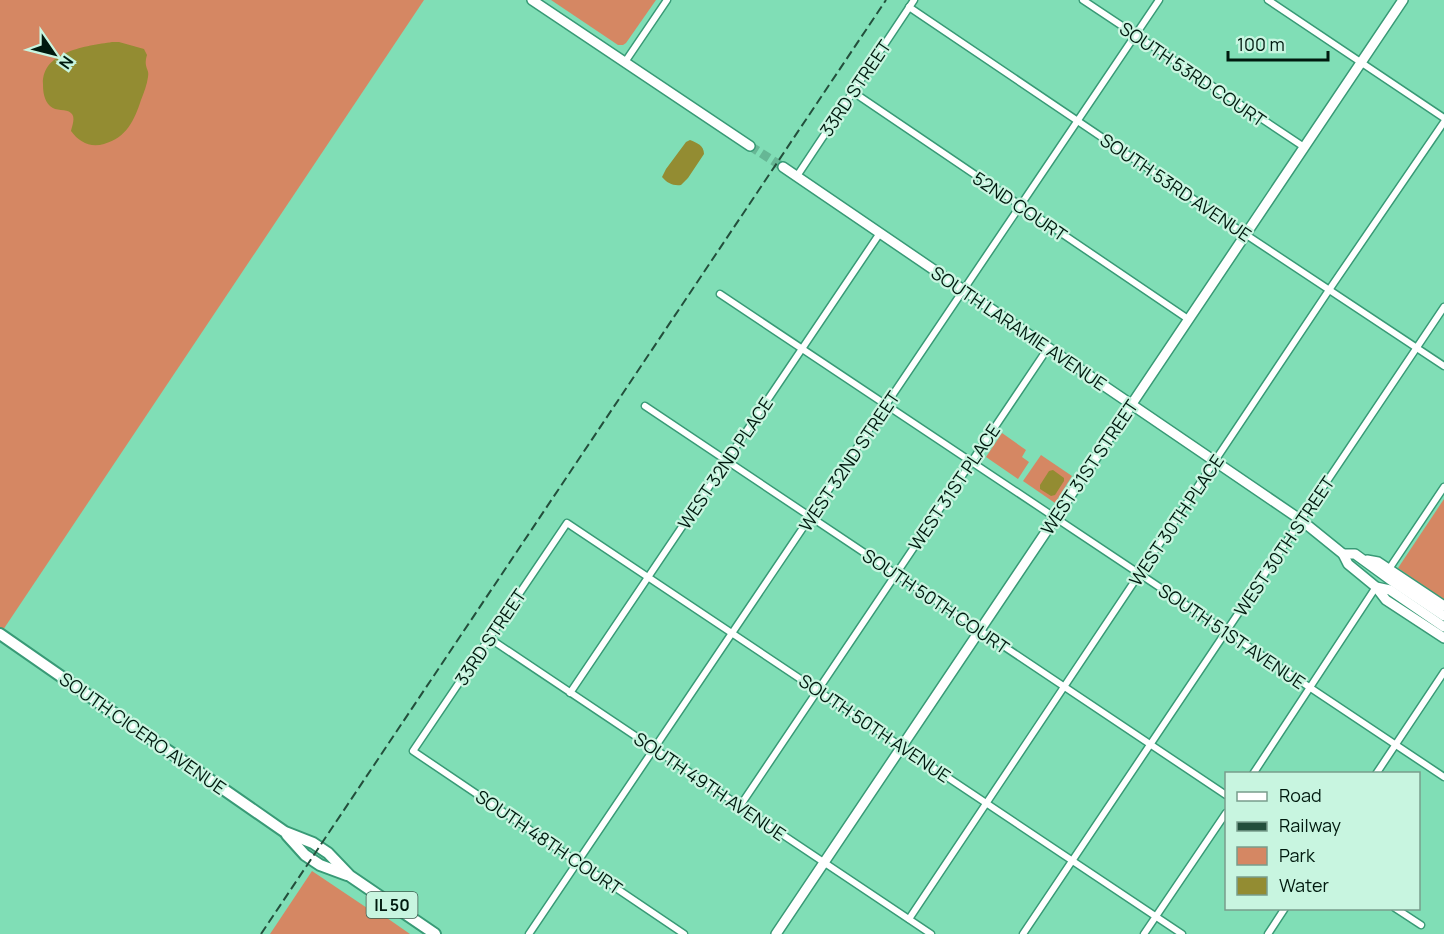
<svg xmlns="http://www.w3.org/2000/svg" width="1444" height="934" viewBox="0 0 1444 934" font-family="Manrope,sans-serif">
  <rect width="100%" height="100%" fill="#80deb6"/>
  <g fill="#d58763">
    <path d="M0 0H424L3 630 0 628Z"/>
    <path d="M551 0H656L626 43 623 45H618Z"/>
    <path d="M1002 433 1026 450 1022 457 1029 462 1018 479 986 457Z"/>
    <path d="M1041 455 1072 476 1055 503 1023 481Z"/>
    <path d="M1444 499V600L1398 568Z"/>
    <path d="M312 871 379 916 387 918 410 934H270Z"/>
  </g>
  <g fill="#938c32">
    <path d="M112 42H119L144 49 147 55C143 68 150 69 148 77 147 85 144 92 141 100 134 121 127 137 104 144 90 148 79 142 71 131 72 126 76 117 71 113 66 108 56 112 50 106 44 100 43 92 43 84 42 51 87 46 112 42Z"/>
    <path d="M690 140C697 143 704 145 704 154L688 178 681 185C673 186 667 183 662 177L666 169 686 142Z"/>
    <path d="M1053 470 1064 478V481L1055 495 1051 496 1040 489V485L1049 471Z"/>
  </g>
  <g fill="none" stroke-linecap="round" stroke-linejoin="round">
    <path stroke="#66b795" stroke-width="9" stroke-dasharray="9 4.5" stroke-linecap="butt" d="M750 146 783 167"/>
    <g stroke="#389a76" stroke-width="9">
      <g id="minor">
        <path d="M1083 0 1304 147"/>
        <path d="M1268 0 1444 118"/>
        <path d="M909 7 1245 234 1444 366"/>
        <path d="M625 62 667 0"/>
        <path d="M853 92 1188 319"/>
        <path d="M797 176 914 0"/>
        <path d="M720 294 1444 777"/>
        <path d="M645 406 1226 795"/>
        <path d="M1389 569 1444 487"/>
        <path d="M489 638 931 934"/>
        <path d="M570 693 880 233"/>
        <path d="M1253 774 1376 587"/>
        <path d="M1376 774 1444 672"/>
        <path d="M740 806 1048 348"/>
        <path d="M1395 908 1421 925"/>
        <path d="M909 919 1329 290 1444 122"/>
        <path d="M529 934 1159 0"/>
        <path d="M684 934 413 751 567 523 1182 934"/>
        <path d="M1023 934 1444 307"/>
        <path d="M1144 934 1226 813"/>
        <path d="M1268 934 1285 908"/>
      </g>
    </g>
    <g stroke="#389a76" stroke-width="12">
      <g id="secondary">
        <path d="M532 0 750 146"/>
        <path d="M783 167 1301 520 1343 554 1348 564 1376 587 1390 590 1444 627"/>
        <path d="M1343 554H1355L1392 581 1444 616"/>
        <path d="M1367 560 1378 562 1444 606"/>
        <path d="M1376 587 1386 600 1444 638"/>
        <path d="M776 934 1403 0"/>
      </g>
    </g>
    <g stroke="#389a76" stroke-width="14">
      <g id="primary">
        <path d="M0 634 285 832 313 843 328 853 350 876 435 934"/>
        <path d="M287 835 305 855 320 865 347 875"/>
      </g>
    </g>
    <use href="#minor" stroke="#fff" stroke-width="6"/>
    <use href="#secondary" stroke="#fff" stroke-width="9"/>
    <use href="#primary" stroke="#fff" stroke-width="10"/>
    <path stroke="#234f3c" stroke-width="2" stroke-dasharray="9 4.5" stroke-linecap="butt" d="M261 934 886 0"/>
  </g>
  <g text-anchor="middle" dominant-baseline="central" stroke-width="4.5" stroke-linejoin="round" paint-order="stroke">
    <rect fill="#c8f5e0" stroke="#3c5c4e" stroke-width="1.5" x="366.5" y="892" width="51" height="26" rx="4.5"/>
    <g font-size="16" font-weight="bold" fill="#001a0f">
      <text x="392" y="905">IL 50</text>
    </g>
    <g font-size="18" fill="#001a0f" stroke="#c8f5e0">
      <text transform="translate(1193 74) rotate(34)">SOUTH 53RD COURT</text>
      <text transform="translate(855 88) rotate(-56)">33RD STREET</text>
      <text transform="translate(1176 187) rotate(34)">SOUTH 53RD AVENUE</text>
      <text transform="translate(1020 206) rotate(34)">52ND COURT</text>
      <text transform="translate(1019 328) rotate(34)">SOUTH LARAMIE AVENUE</text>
      <text transform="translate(849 461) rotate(-56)">WEST 32ND STREET</text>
      <text transform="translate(725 463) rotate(-56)">WEST 32ND PLACE</text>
      <text transform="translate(1089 467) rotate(-56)">WEST 31ST STREET</text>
      <text transform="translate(954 487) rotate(-56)">WEST 31ST PLACE</text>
      <text transform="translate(1176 520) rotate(-56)">WEST 30TH PLACE</text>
      <text transform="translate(1284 546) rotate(-56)">WEST 30TH STREET</text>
      <text transform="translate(936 601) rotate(34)">SOUTH 50TH COURT</text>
      <text transform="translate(1232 636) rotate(34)">SOUTH 51ST AVENUE</text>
      <text transform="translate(490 637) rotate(-56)">33RD STREET</text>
      <text transform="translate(875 728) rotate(34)">SOUTH 50TH AVENUE</text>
      <text transform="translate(143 733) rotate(35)">SOUTH CICERO AVENUE</text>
      <text transform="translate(710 786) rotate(34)">SOUTH 49TH AVENUE</text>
      <text transform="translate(549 842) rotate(34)">SOUTH 48TH COURT</text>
    </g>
  </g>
  <rect x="1225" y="772" width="195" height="138" fill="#c8f5e0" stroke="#789d8c" stroke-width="1.5"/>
  <rect x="1237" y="792" width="30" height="9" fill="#ffffff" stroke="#789d8c" stroke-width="1.5"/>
  <text x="1279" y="802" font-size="18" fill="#001a0f">Road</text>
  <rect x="1237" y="822" width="30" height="9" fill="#234f3c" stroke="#789d8c" stroke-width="1.5"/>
  <text x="1279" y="832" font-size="18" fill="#001a0f">Railway</text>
  <rect x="1237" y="847" width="30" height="18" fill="#d58763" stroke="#789d8c" stroke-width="1.5"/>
  <text x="1279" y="862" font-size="18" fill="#001a0f">Park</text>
  <rect x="1237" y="877" width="30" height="18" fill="#938c32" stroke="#789d8c" stroke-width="1.5"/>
  <text x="1279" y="892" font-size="18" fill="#001a0f">Water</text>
  <g transform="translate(54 54) rotate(125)" stroke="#c8f5e0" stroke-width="4.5" paint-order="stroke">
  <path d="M0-4.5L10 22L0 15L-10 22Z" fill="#001a0f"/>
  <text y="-9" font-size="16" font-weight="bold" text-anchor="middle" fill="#001a0f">N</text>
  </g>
  <path d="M1228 51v9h100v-9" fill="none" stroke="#001a0f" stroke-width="3"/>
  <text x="1237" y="51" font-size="18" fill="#001a0f" stroke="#c8f5e0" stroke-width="4.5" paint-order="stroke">100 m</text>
</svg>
